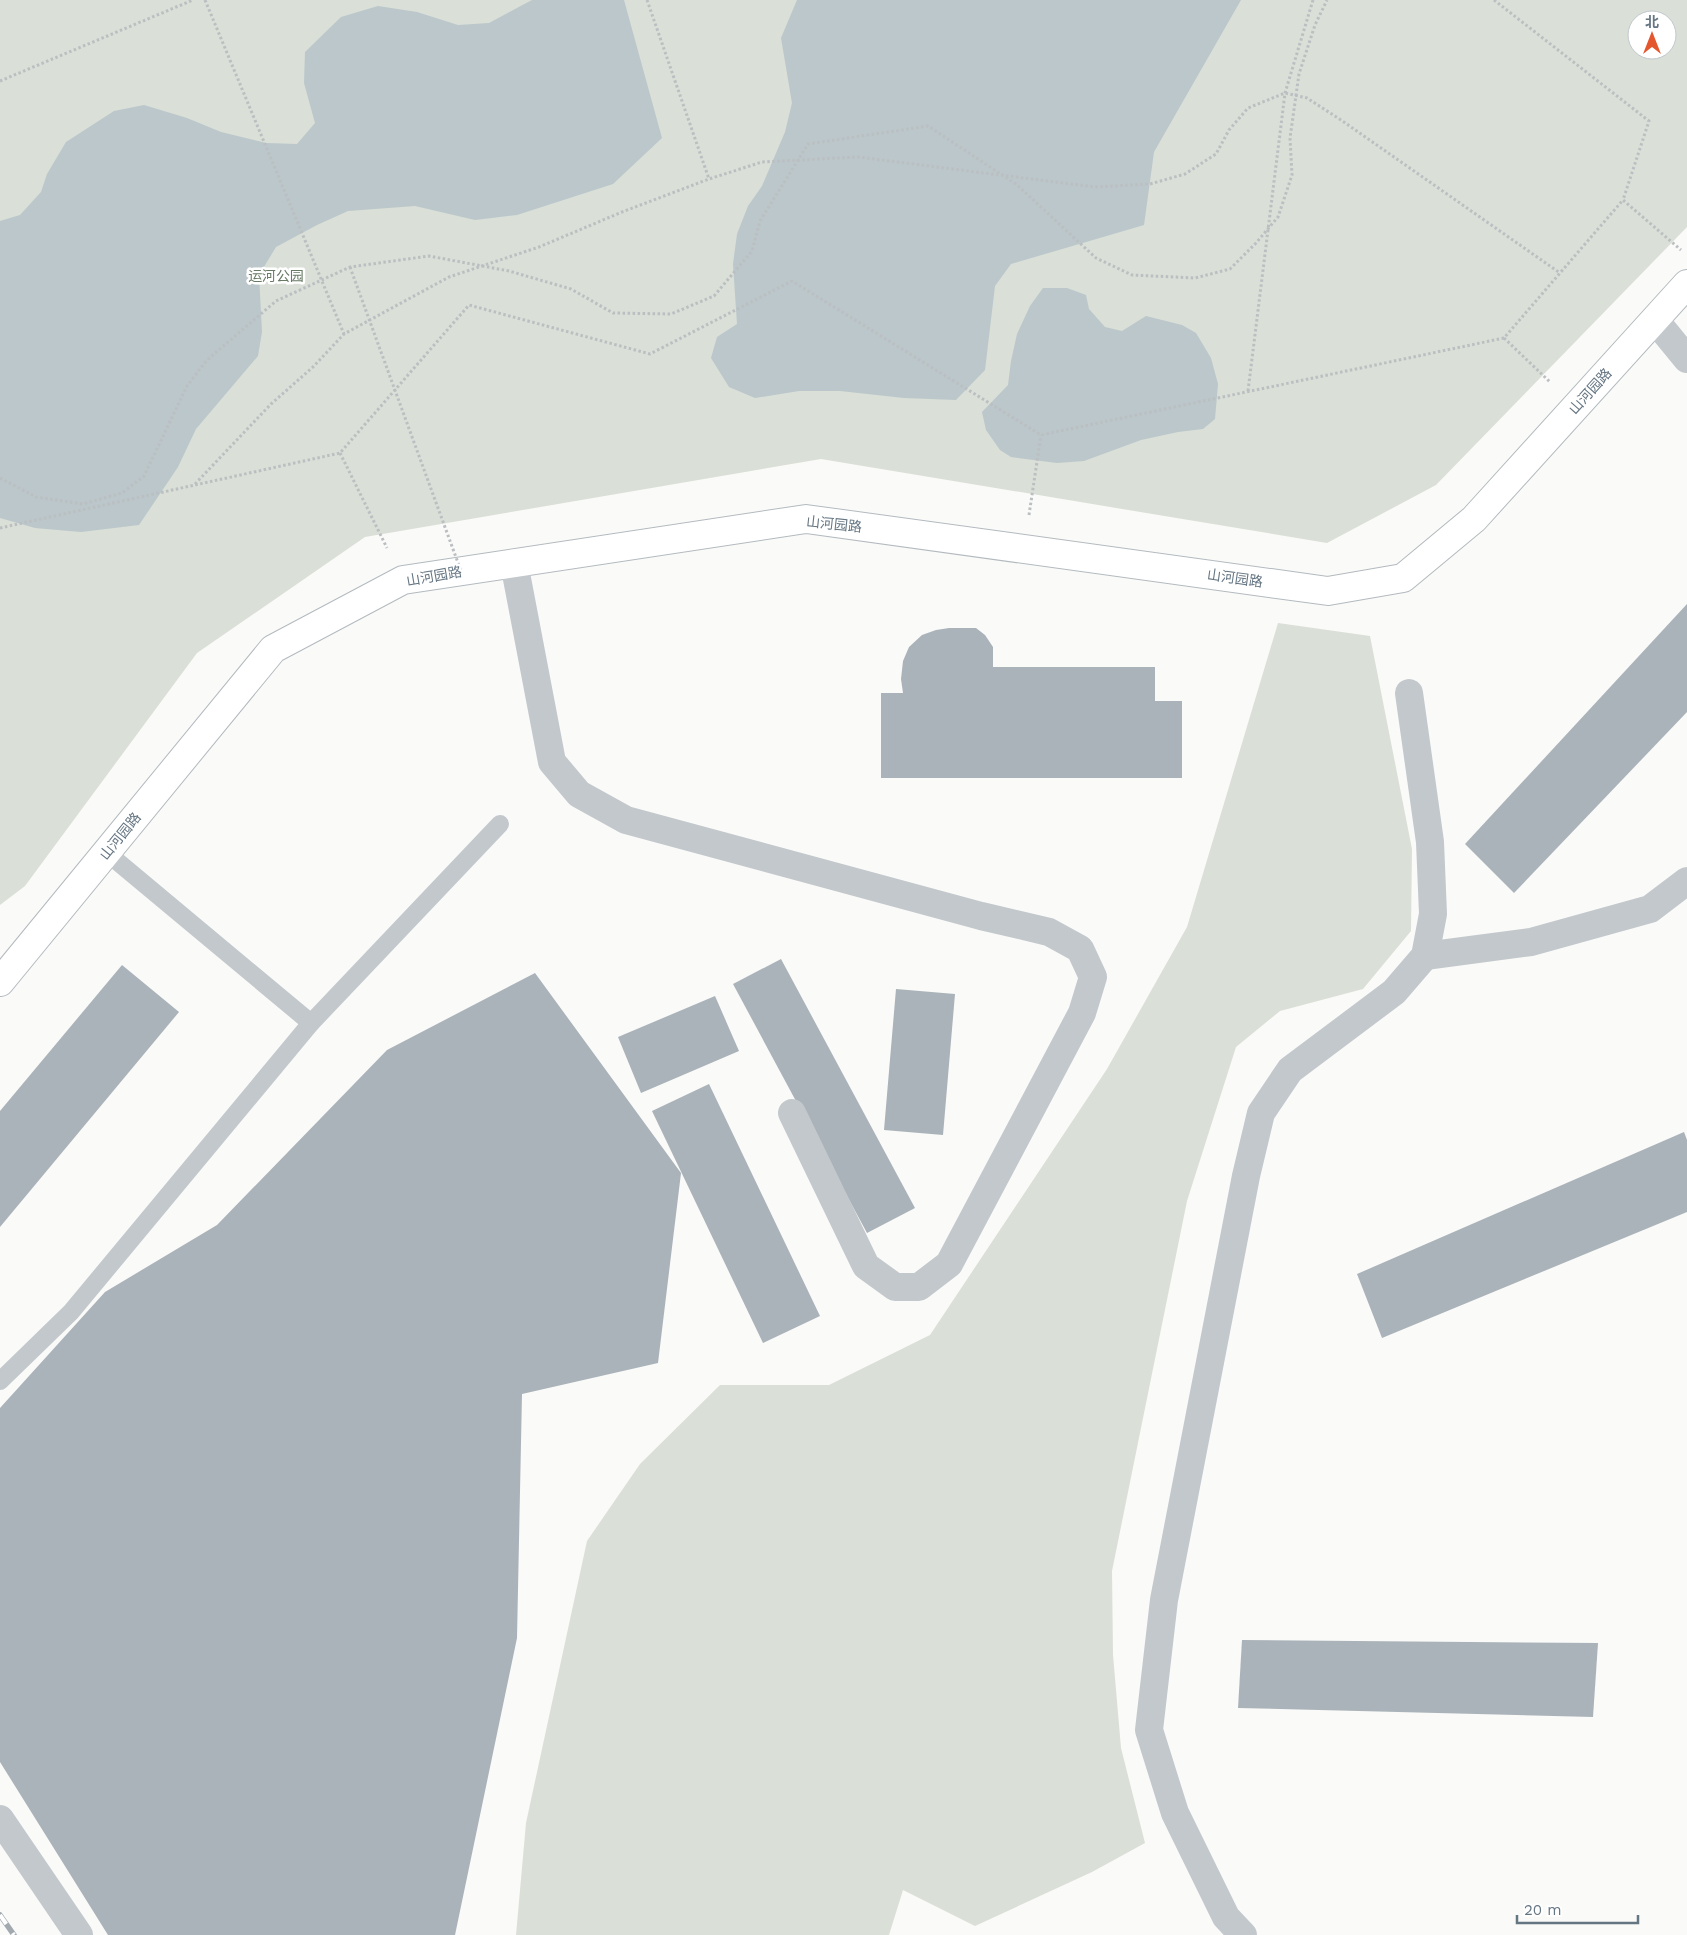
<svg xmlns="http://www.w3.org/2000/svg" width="1687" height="1935" viewBox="0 0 1687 1935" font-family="'Work Sans','Noto Sans SC',sans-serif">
  <rect width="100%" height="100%" fill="#fafaf8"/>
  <g fill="#dadfd7" fill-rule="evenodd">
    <path d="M0 0H1687V227L1436 485 1327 543 821 459 365 537 197 653 25 886 0 905ZM1637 20H1667V50H1637Z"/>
    <path d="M1278 623 1370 636 1412 849 1411 931 1363 989 1280 1011 1236 1047 1187 1201 1112 1571 1113 1655 1121 1748 1145 1843 1092 1872 975 1926 903 1890 889 1935H516L526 1823 587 1541 640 1464 720 1385H829L930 1335 1107 1069 1187 927Z"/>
  </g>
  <g fill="#bbc7cb">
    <path d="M532 0H624L662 138 613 184 517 215 475 220 415 206 348 211 317 225 276 247 259 275 262 332 258 356 196 429 178 467 139 525 81 532 35 528 0 518V221L20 215 41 192 47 174 66 142 114 111 144 105 187 118 221 132 266 143 297 144 315 123 304 83 305 52 341 17 378 6 417 12 458 25 489 23Z"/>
    <path d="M797 0H1241L1154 152 1144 225 1011 264 995 286 985 370 956 400 904 398 840 391H799L755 398 729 387 711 358 717 337 737 324 733 264 737 234 748 206 762 186 785 132 792 103 781 38Z"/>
    <path d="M1043 288H1067L1086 295 1089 309 1105 327 1122 331 1146 316 1182 325 1196 333 1211 358 1218 384 1215 419 1203 429 1178 432 1141 440 1084 461 1057 463 1011 457 1000 450 986 430 982 412 1008 385 1011 361 1017 334 1030 306Z"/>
  </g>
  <g fill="#aab3b9">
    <path d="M1687 604V712L1514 893 1465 844Z"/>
    <path d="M949 628H976L985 635 993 647V667H1155V701H1182V778H881V693H903L901 679 903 661 909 647 922 635 936 630Z"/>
    <path d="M781 959 915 1208 867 1233 733 984Z"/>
    <path d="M122 965 179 1012 0 1227V1111Z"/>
    <path d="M535 973 681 1173 658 1363 522 1394 517 1638 455 1935H108L0 1762V1408L105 1292 217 1225 387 1050Z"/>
    <path d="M896 989 955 994 943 1135 884 1130Z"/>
    <path d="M715 996 739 1051 641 1093 618 1037Z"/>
    <path d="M709 1084 820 1316 763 1343 652 1111Z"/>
    <path d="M1684 1132 1687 1140V1212L1382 1338 1357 1274Z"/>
    <path d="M1242 1640 1598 1643 1593 1717 1238 1708Z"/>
  </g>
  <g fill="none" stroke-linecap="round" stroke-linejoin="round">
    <g stroke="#b3babf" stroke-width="30">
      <path id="secondary" d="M0 982 273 649 403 580 806 519 1328 591 1403 578 1474 519 1687 284"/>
    </g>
    <g stroke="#bbbfc2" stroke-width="3" stroke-dasharray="2.5 2.5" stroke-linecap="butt">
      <path d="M205 0 344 334"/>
      <path d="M647 0 709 179"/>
      <path d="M1494 0 1649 121 1623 200 1681 250"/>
      <path d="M0 81 193 0"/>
      <path d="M1504 338 1550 382"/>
      <path d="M1248 391 1285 93 1313 0"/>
      <path d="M340 453 387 548"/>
      <path d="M195 484 271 404 313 367 344 334 449 277 539 247 622 212 709 179 762 162 858 157 1095 187 1150 184 1185 174 1216 154 1229 130 1248 108 1285 93 1307 98 1341 120 1560 273"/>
      <path d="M1029 515 1041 435"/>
      <path d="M0 528 340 453 469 305 650 354 792 281 1041 435 1504 338 1623 200"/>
    </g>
    <g stroke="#c3c8cc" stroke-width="18">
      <path d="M106 852 311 1023"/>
      <path d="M0 1381 71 1312 311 1023 500 824"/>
    </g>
    <g stroke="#c3c8cc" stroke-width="28">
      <path d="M1655 320 1687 359"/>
      <path d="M514 563 552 762 579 794 626 820 981 916 1049 932 1080 949 1093 977 1082 1013 949 1264 919 1287H895L866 1266 792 1113"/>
      <path d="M1425 956 1531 942 1650 909 1687 881"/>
      <path d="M0 1819 79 1935"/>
      <path d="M1243 1935 1226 1917 1175 1813 1149 1730 1164 1600 1246 1176 1261 1113 1290 1070 1394 992 1425 956 1433 914 1430 842 1409 693"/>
    </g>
    <use href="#secondary" stroke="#fff" stroke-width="28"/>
    <g stroke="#a2aab0" stroke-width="5.5">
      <path id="rail" d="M0 1915 14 1935"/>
    </g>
    <use href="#rail" stroke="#fff" stroke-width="4" stroke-dasharray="11" stroke-linecap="butt"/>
    <g stroke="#bbbfc2" stroke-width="3" stroke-dasharray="2.5 2.5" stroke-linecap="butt">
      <path d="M350 267 461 571"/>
      <path d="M0 478 36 497 83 504 122 493 144 476 187 386 207 360 276 301 350 267 429 256 509 271 571 289 613 313 671 314 714 296 752 251 760 221 808 144 928 126 1016 184 1096 258 1132 275 1195 278 1230 269 1256 243 1278 217 1292 175 1290 138 1299 74 1315 25 1327 0"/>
    </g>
  </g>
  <g text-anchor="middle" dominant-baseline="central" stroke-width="5" stroke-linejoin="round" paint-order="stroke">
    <g font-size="14" fill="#687a64" stroke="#fff">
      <text x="276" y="276">运河公园</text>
    </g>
    <g font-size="14" fill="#657683" stroke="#fff">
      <text transform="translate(1590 391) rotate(-48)">山河园路</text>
      <text transform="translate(834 524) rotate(6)">山河园路</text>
      <text transform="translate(434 576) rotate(-10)">山河园路</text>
      <text transform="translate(1235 578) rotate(8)">山河园路</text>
      <text transform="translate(120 836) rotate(-51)">山河园路</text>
    </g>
  </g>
  <g transform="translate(1652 35)"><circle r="24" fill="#ffffff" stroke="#c1c8cd"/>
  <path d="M0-4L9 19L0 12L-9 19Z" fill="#e4572e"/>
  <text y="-8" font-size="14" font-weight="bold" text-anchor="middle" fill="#657683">北</text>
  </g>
  <path d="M1517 1915v8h121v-8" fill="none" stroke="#657683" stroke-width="2.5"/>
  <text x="1524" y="1915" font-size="15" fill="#657683" stroke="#ffffff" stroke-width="4" paint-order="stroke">20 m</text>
</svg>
